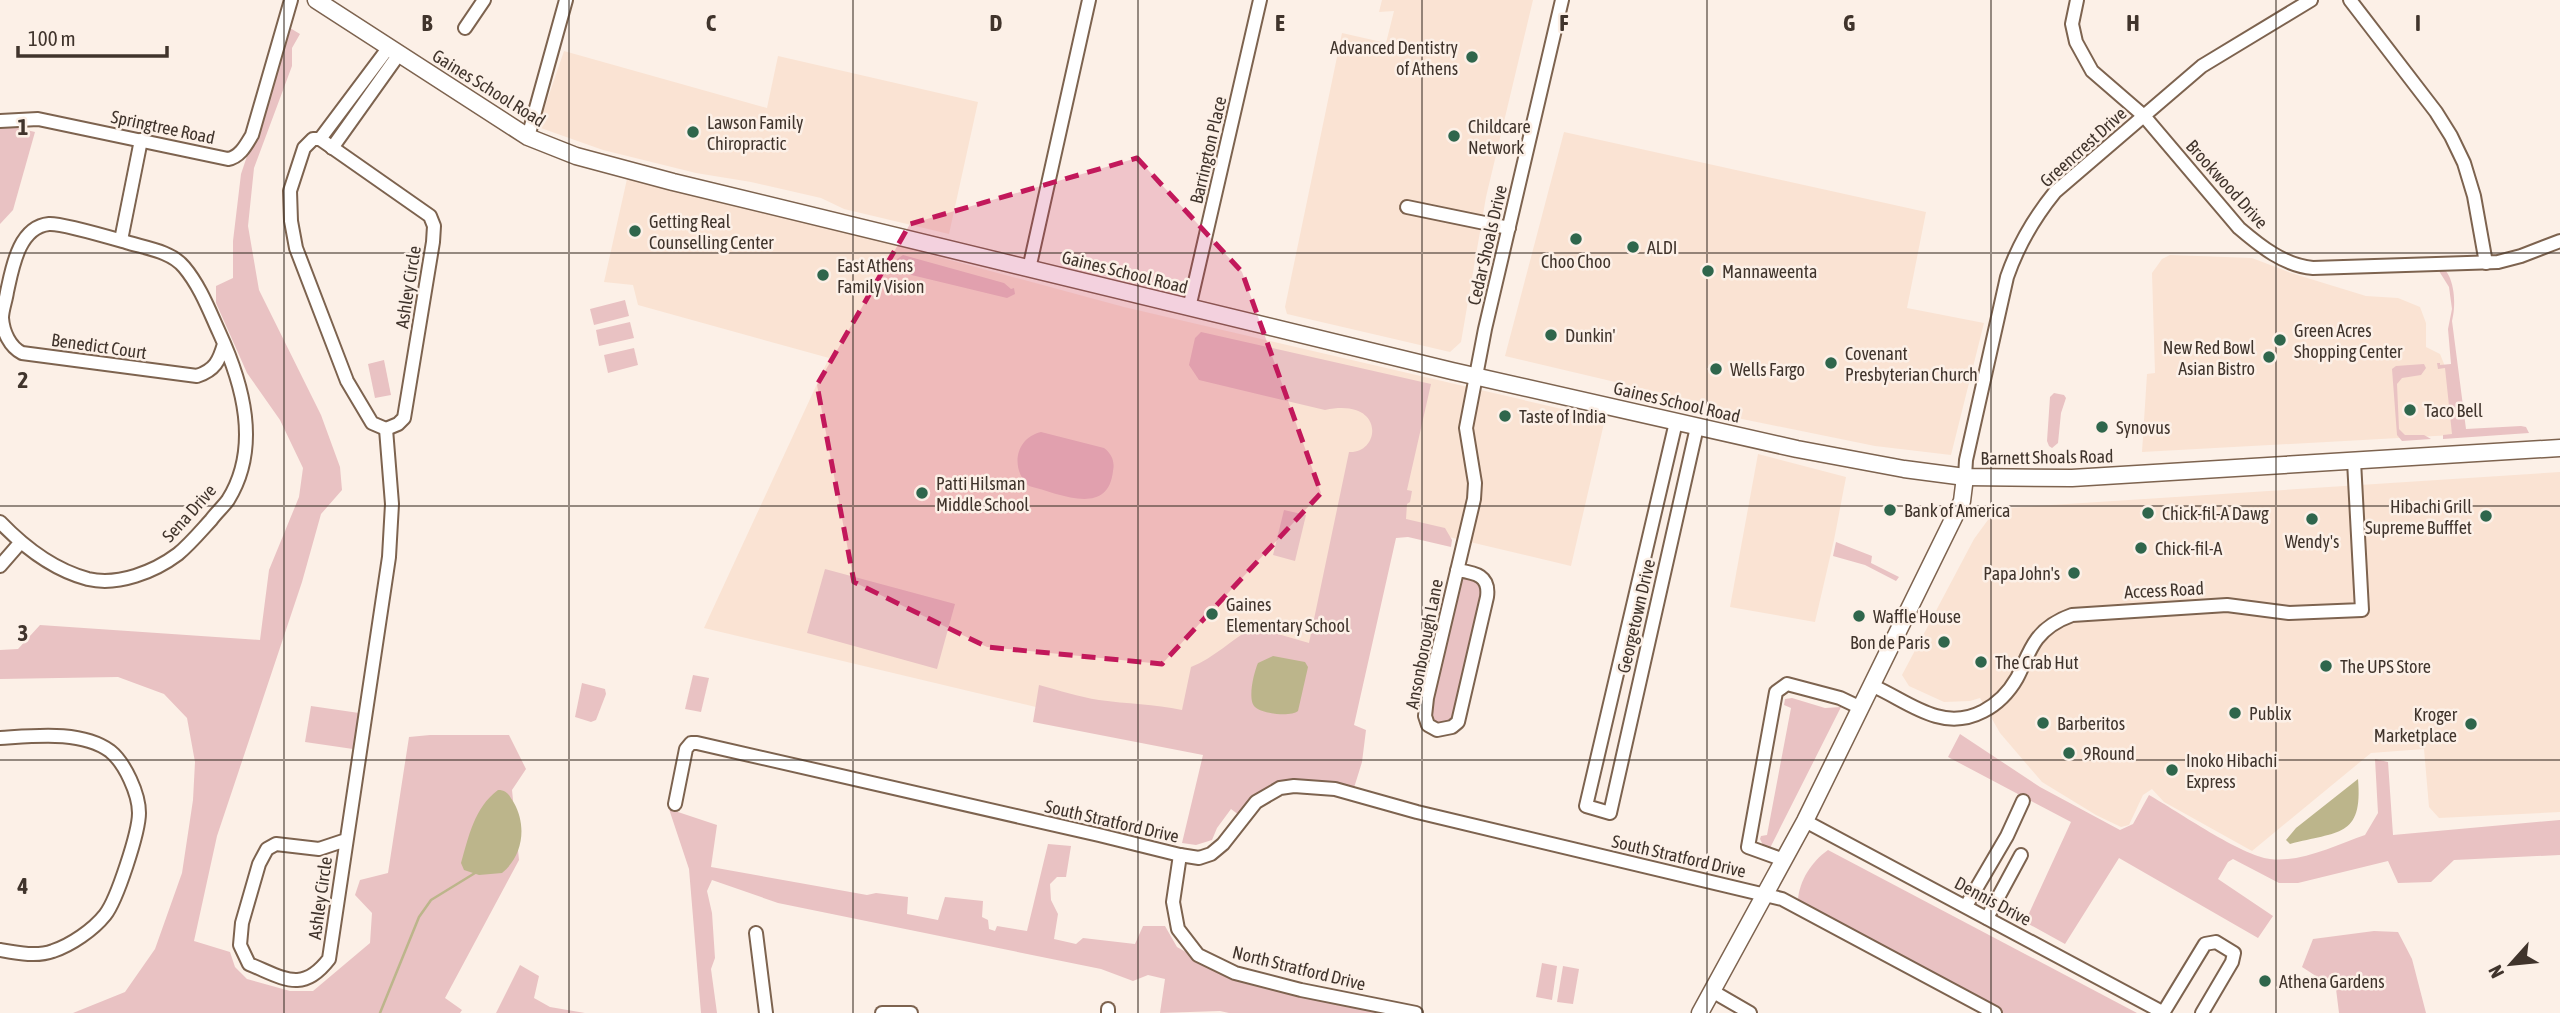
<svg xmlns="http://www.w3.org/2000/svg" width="2560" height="1013" viewBox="0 0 2560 1013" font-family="'Asap Condensed',sans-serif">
  <rect width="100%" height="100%" fill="#fcf0e7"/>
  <g fill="#fae3d3">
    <path d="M1382 0H1533L1486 197 1461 342 1450 352 1287 314 1285 307 1342 33 1386 43 1394 11 1379 12Z"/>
    <path d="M564 51 767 108 778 56 978 102 949 234 844 209 821 198 751 182 696 173 603 150 538 127Z"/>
    <path d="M1564 132 1926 212 1907 308 1984 323 1951 455 1875 446 1742 419 1732 416 1721 407 1505 356Z"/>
    <path d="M627 179 883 242 1124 307 1605 419 1571 566 1398 525 1338 779 704 628 829 358 638 305 633 285 604 282Z"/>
    <path d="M2170 255 2252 258 2291 273 2366 296 2398 298 2420 307 2426 323V347L2440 354 2446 369 2453 435 2142 452 2147 374 2155 373 2152 273 2162 259Z"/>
    <path d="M1758 454 1846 477 1834 540 1815 622 1730 607Z"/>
    <path d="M2560 472V812L2439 818 2429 807 2424 749 2371 753 2252 851 2164 802 2152 789 2143 795 2129 825 2121 827 2096 815 2042 782 2000 733 1980 698 1970 701 1944 702 1909 686 1902 675 1974 539 1993 513 2007 508Z"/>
  </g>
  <g fill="#e9c2c3">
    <path d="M290 28 300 34 292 48V66L254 168 248 226 259 290 321 415 340 467 342 490 321 514 302 582 217 836 194 941 230 952 235 967 247 979 290 991H313L370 943 372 913 355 895 360 880 388 873 409 737 430 735H509L526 769 512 790 519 860 445 998 462 1010 460 1013H73L125 992 155 949 182 873 193 800 195 762 187 718 164 694 118 677 0 679V650L18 649 40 625 260 640 269 570 299 497 303 468 280 420 247 373 216 303V286L233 278V241L241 174Z"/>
    <path d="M10 126 35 132 13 210 0 224V127Z"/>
    <path d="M903 255 1004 283 1011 289 1014 288 1015 294 1007 298 899 272 895 266 897 259Z"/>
    <path d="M2439 271H2446C2455 283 2456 307 2452 321L2466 429 2521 426 2526 427 2529 433 2443 439V435L2452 434 2445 368 2438 369 2437 363H2440V365L2451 364 2448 329 2452 309 2449 287Z"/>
    <path d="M625 300 629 316 594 325 590 309Z"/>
    <path d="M630 322 634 338 599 346 596 330Z"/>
    <path d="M1201 332 1431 384 1407 490 1412 491 1410 502 1407 504 1406 519 1445 528 1452 540 1451 547 1408 537 1396 538 1354 725 1366 730 1362 762 1353 791C1300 781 1277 768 1239 815L1231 809 1217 828 1212 840 1196 845 1182 843 1203 755 1033 722 1039 685C1058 690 1079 697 1099 700 1127 704 1154 704 1182 710L1191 667C1214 658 1232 639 1254 627L1309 643 1349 452C1381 454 1386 397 1325 410L1199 380 1189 365 1195 338Z"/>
    <path d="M634 348 638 365 608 373 604 355Z"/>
    <path d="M384 360 391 395 375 398 368 364Z"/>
    <path d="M2424 364 2426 368 2421 375 2402 378 2397 384 2399 429 2405 435H2424L2431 439 2402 441 2397 435 2392 369 2396 366Z"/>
    <path d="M2054 393 2064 395 2066 398 2061 413 2058 443 2052 448 2049 446 2047 441 2050 397Z"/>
    <path d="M1041 432 1104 448C1112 454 1115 462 1113 471 1108 518 1058 493 1029 486 1010 469 1015 438 1041 432Z"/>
    <path d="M1284 510 1306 515 1295 561 1273 555Z"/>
    <path d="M1836 542 1872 556 1871 563 1899 577 1896 581 1865 565 1833 556Z"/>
    <path d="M825 569 955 604 937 669 807 633Z"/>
    <path d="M1468 575 1485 587 1453 721 1433 724 1428 717 1462 576Z"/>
    <path d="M693 675 709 678 701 712 685 709Z"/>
    <path d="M582 683 605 689 606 694 596 720 591 722 575 717Z"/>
    <path d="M1792 698 1825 708 1841 707 1770 848 1763 845 1760 839 1761 836 1767 835 1791 708 1784 705 1785 699Z"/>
    <path d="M311 706 359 713 353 749 305 742Z"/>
    <path d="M1960 734 2040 787 2120 830 2133 824 2149 795C2177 811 2242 856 2270 859 2301 863 2336 845 2365 835L2378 813 2375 759 2388 762 2393 835 2560 820V855L2454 860 2431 882 2398 883 2388 861 2298 883H2279L2233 859 2228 862 2218 879 2273 916 2258 938 2119 858 2065 944 2025 922 2071 822 1948 757Z"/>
    <path d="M669 809 717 825 711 867 867 895 876 893 908 897 907 914 938 920 945 897 983 901 982 917 988 920 989 929 995 931 997 926 1027 931 1048 844 1071 846 1066 877H1057L1050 884 1051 900 1058 914 1054 939 1076 944 1083 938 1135 944 1143 926H1165L1177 947 1214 968 1339 1003 1384 1013H1229L1220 1011 1160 1013 1165 979 1148 975 1133 981 1101 969 778 903 712 880 707 891 712 913 715 958 711 969 717 1013H701L689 869Z"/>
    <path d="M1828 850 2137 1013H2000L1798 900C1799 881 1812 861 1828 850Z"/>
    <path d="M2374 931 2398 932 2412 959 2426 1013H2339L2336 989 2302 967 2313 939Z"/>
    <path d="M1542 963 1557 966 1552 1000 1536 997Z"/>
    <path d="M520 965 539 976 534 998 550 1007 585 1013H496Z"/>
    <path d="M1563 966 1579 969 1573 1004 1557 1002Z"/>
  </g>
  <g fill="#bcb58b">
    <path d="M1273 656 1305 662 1308 667 1298 711C1291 717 1262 714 1255 707 1247 700 1254 672 1258 663Z"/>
    <path d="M2358 779C2363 838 2338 831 2290 844L2286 840 2296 828Z"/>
    <path d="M498 790C507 790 509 795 514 803 527 826 523 856 502 873L479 875 464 870 461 863C469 836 474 808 498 790Z"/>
  </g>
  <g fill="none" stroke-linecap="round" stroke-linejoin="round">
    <path stroke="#bcb58b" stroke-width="2.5" d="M380 1013 419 917 431 900 475 873"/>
    <g stroke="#7d634f" stroke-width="16">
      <g id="minor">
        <path d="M2077 0 2072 24 2076 42 2092 71 2144 116 2239 228C2260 246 2285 266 2313 268L2498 262 2521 256 2560 241"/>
        <path d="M2350 0 2436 112 2451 136 2464 163 2474 196 2486 263"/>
        <path d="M465 28 484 0"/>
        <path d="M0 121 38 119 228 159C240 157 246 145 252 135L291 0"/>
        <path d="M528 137 566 0"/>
        <path d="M313 139H320L430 216 434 226 433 242 404 418 398 424 386 429 372 423 347 381 296 248 291 221 290 191 304 148Z"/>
        <path d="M320 139 389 47"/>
        <path d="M332 148 399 54"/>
        <path d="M1407 207 1509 228"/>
        <path d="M121 240 141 140"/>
        <path d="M1029 269 1089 0"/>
        <path d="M1189 308 1260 0"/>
        <path d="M1676 422 1586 806 1610 813 1697 427"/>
        <path d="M1965 477 1966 460 2007 277C2018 245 2034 218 2055 192L2202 66 2311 0"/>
        <path d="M0 522C24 547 54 570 88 579 118 586 154 572 178 554 190 544 200 532 211 520 216 513 223 507 228 500 261 447 243 384 219 332 209 310 200 286 184 267 171 251 145 248 126 242 112 238 61 223 49 224 18 227 12 270 7 292 6 300 2 310 2 318 3 332 10 347 22 353L197 376C215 370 219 361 224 344"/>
        <path d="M0 566 20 543"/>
        <path d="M1457 570C1475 573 1490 575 1487 597L1458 722 1452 727 1437 730 1428 725 1425 716 1427 698 1474 499 1475 483 1466 428 1485 329 1562 0"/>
        <path d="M1873 686C1894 695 1914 710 1936 716 1970 726 2001 706 2017 678 2024 665 2028 651 2037 639 2046 627 2058 620 2072 615L2227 605 2289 613 2362 610 2354 461"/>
        <path d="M0 738C34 736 81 730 110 751 125 763 139 794 139 813 139 832 117 900 105 915 93 930 71 945 53 951 37 957 17 953 0 950"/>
        <path d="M675 804 686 749 691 743H697L1099 835 1180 855 1199 858 1211 854 1223 844 1256 802 1280 788 1294 786 1335 789 1417 812 1782 899 1995 1013"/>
        <path d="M1805 821 2164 1013"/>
        <path d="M346 840 319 849 276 844 267 849 259 864 242 923 240 945 249 964C284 978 302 994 329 959L389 557 392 504 386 429"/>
        <path d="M1180 855 1173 902 1178 929 1198 955 1235 973 1301 990 1416 1013"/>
        <path d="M1784 860 1748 847 1776 692 1787 684 1840 698 1861 708"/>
        <path d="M1966 906 2007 836 2023 801"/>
        <path d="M1987 918 2021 855"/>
        <path d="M756 933 766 1013"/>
        <path d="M1712 991 1750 1013"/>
        <path d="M882 1013H911"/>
        <path d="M1108 1013V1009"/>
        <path d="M2163 1013 2205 944 2216 942 2234 953 2232 962 2202 1013"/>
      </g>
    </g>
    <g stroke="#7d634f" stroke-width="19">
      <g id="major">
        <path d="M316 0 528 137 576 156 673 182 1452 371 1797 449 1904 469 1965 477 2072 478 2560 448"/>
        <path d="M1700 1013 1805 821 1962 501 1965 477"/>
      </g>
    </g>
    <use href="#minor" stroke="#fff" stroke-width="12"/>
    <use href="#major" stroke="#fff" stroke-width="16"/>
  </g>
  <path fill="#c2185b" fill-opacity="0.2" stroke="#c2185b" stroke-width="5" stroke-dasharray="14 9" stroke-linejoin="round" d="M1137 158 1242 272 1321 493 1162 664 987 647 854 582 817 385 910 224Z"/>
  <path fill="none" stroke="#40342c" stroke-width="2" stroke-opacity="0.55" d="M284 0V1013M569 0V1013M853 0V1013M1138 0V1013M1422 0V1013M1707 0V1013M1991 0V1013M2276 0V1013M0 253H2560M0 506H2560M0 760H2560"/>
  <g fill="#2f664c" stroke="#fcf0e7" stroke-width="2.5">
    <circle cx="1472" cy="57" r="7"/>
    <circle cx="693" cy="132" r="7"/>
    <circle cx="1454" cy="136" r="7"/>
    <circle cx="635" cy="231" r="7"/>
    <circle cx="1576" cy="239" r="7"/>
    <circle cx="1633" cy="247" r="7"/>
    <circle cx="1708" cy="271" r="7"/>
    <circle cx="823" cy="275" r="7"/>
    <circle cx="1551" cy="335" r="7"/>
    <circle cx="2280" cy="340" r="7"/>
    <circle cx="2269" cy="357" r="7"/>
    <circle cx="1831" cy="363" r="7"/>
    <circle cx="1716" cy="369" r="7"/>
    <circle cx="2410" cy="410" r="7"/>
    <circle cx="1505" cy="416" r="7"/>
    <circle cx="2102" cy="427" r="7"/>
    <circle cx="922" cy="493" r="7"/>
    <circle cx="1890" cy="510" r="7"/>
    <circle cx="2148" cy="513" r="7"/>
    <circle cx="2486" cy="516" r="7"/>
    <circle cx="2312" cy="519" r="7"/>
    <circle cx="2141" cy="548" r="7"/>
    <circle cx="2074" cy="573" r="7"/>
    <circle cx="1212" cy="614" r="7"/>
    <circle cx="1859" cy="616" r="7"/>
    <circle cx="1944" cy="642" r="7"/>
    <circle cx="1981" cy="662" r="7"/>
    <circle cx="2326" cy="666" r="7"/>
    <circle cx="2235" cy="713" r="7"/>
    <circle cx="2043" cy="723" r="7"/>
    <circle cx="2471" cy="724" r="7"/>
    <circle cx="2069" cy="753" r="7"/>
    <circle cx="2172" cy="770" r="7"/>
    <circle cx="2265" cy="981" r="7"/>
  </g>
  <g text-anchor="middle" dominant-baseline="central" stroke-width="5" stroke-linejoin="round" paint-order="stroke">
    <g font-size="18" fill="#40342c" stroke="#fcf0e7" text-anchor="start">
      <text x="1458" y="47" text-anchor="end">Advanced Dentistry<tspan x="1458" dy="21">of Athens</tspan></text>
      <text x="707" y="122">Lawson Family<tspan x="707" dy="21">Chiropractic</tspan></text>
      <text x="1468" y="126">Childcare<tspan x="1468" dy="21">Network</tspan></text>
      <text x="649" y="221">Getting Real<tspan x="649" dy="21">Counselling Center</tspan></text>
      <text x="1647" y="247">ALDI</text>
      <text x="1576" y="261" text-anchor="middle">Choo Choo</text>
      <text x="837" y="265">East Athens<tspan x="837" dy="21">Family Vision</tspan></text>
      <text x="1722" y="271">Mannaweenta</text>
      <text x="2294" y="330">Green Acres<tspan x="2294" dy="21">Shopping Center</tspan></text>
      <text x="1565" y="335">Dunkin'</text>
      <text x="2255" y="347" text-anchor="end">New Red Bowl<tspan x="2255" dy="21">Asian Bistro</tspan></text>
      <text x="1845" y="353">Covenant<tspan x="1845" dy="21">Presbyterian Church</tspan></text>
      <text x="1730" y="369">Wells Fargo</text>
      <text x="2424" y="410">Taco Bell</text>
      <text x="1519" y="416">Taste of India</text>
      <text x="2116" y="427">Synovus</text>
      <text x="936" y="483">Patti Hilsman<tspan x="936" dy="21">Middle School</tspan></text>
      <text x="2472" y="506" text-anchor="end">Hibachi Grill<tspan x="2472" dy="21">Supreme Bufffet</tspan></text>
      <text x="1904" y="510">Bank of America</text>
      <text x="2162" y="513">Chick-fil-A Dawg</text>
      <text x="2312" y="541" text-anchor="middle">Wendy's</text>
      <text x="2155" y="548">Chick-fil-A</text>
      <text x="2060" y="573" text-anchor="end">Papa John's</text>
      <text x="1226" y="604">Gaines<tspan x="1226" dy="21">Elementary School</tspan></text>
      <text x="1873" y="616">Waffle House</text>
      <text x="1930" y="642" text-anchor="end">Bon de Paris</text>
      <text x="1995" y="662">The Crab Hut</text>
      <text x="2340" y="666">The UPS Store</text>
      <text x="2249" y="713">Publix</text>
      <text x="2457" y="714" text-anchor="end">Kroger<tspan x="2457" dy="21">Marketplace</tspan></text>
      <text x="2057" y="723">Barberitos</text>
      <text x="2083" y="753">9Round</text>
      <text x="2186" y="760">Inoko Hibachi<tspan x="2186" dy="21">Express</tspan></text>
      <text x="2279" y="981">Athena Gardens</text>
    </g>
    <g font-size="18" fill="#40342c" stroke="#fcf0e7">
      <text transform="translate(489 88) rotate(32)">Gaines School Road</text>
      <text transform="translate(163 127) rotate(12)">Springtree Road</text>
      <text transform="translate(2083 147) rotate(-42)">Greencrest Drive</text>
      <text transform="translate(1208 150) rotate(-77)">Barrington Place</text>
      <text transform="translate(2227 184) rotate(48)">Brookwood Drive</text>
      <text transform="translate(1487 245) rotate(-77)">Cedar Shoals Drive</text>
      <text transform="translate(1125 272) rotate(14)">Gaines School Road</text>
      <text transform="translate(408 287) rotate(-81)">Ashley Circle</text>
      <text transform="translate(99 346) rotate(8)">Benedict Court</text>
      <text transform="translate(1677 402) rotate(13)">Gaines School Road</text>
      <text transform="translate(2047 457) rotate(-1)">Barnett Shoals Road</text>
      <text transform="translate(189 513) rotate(-48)">Sena Drive</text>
      <text transform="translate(2164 590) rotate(-3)">Access Road</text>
      <text transform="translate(1636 616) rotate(-77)">Georgetown Drive</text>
      <text transform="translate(1424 644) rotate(-79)">Ansonborough Lane</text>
      <text transform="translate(1112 821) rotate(13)">South Stratford Drive</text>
      <text transform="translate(1679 856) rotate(13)">South Stratford Drive</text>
      <text transform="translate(320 898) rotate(-82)">Ashley Circle</text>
      <text transform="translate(1993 901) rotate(28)">Dennis Drive</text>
      <text transform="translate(1299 968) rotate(14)">North Stratford Drive</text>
    </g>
  </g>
  <g font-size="23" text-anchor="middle" font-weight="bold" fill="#40342c" stroke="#fcf0e7" stroke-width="5" stroke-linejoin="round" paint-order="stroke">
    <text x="427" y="31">B</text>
    <text x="711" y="31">C</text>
    <text x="996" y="31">D</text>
    <text x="1280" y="31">E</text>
    <text x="1564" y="31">F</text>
    <text x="1849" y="31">G</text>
    <text x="2133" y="31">H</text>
    <text x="2418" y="31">I</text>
    <text x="23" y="135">1</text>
    <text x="23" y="388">2</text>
    <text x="23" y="641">3</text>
    <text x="23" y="894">4</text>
  </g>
  <g transform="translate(2511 964) rotate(243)" stroke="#fcf0e7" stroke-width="5" paint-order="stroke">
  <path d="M0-5L12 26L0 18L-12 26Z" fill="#40342c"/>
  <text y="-10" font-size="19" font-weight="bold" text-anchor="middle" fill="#40342c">N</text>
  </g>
  <path d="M18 46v10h149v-10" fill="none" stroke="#40342c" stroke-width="3.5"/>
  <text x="28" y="46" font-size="21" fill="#40342c" stroke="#fcf0e7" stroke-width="5" paint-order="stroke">100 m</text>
</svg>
